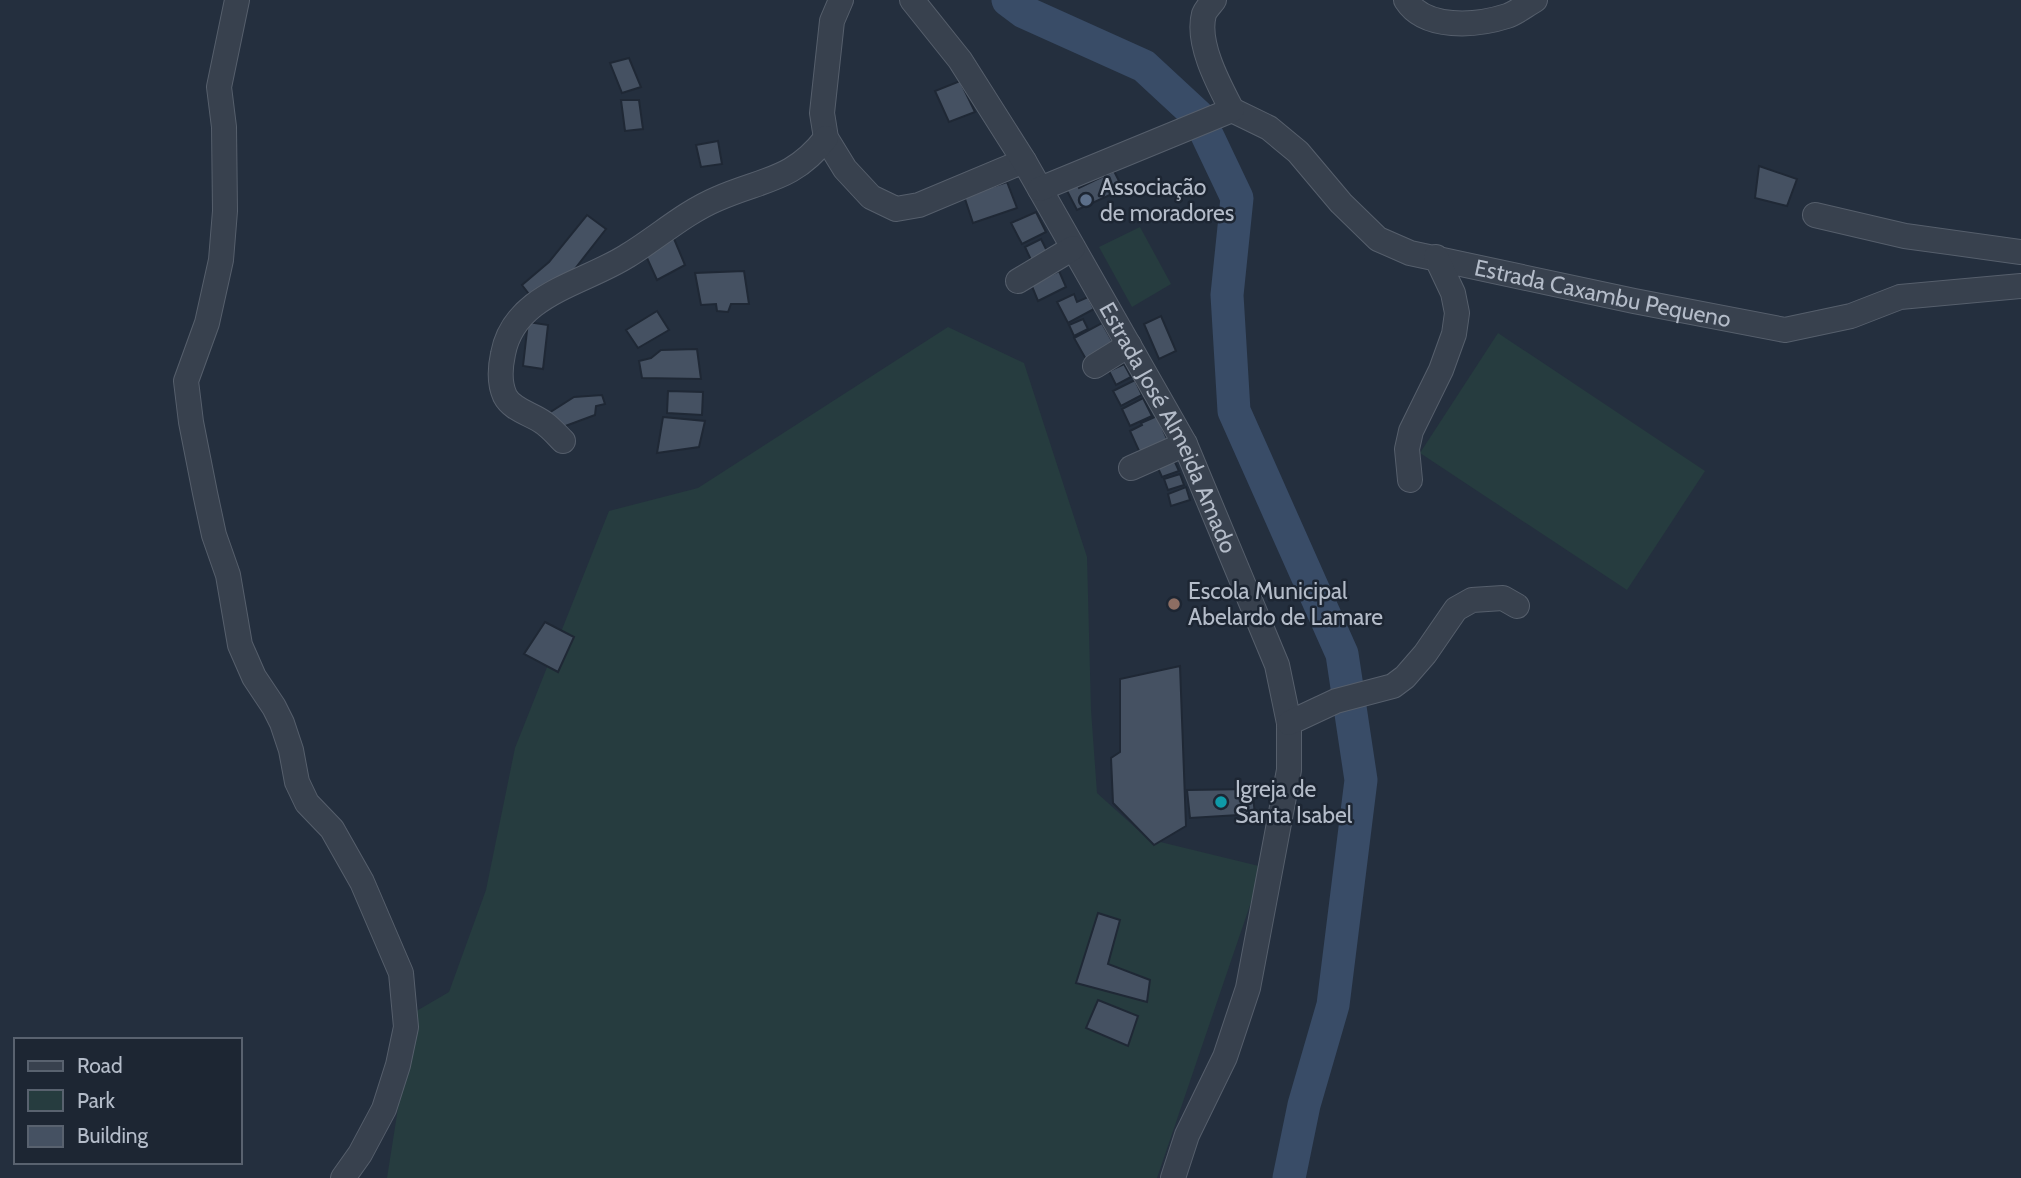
<svg xmlns="http://www.w3.org/2000/svg" width="2021" height="1178" viewBox="0 0 2021 1178" font-family="Cabin,sans-serif">
  <rect width="100%" height="100%" fill="#242f3e"/>
  <g fill="#263c3f">
    <path d="M1140 227 1171 284 1132 307 1099 247Z"/>
    <path d="M948 327 1024 363 1087 557 1091 710 1097 793 1148 839 1263 867 1157 1178H387L413 1013 449 992 486 890 515 748 609 511 698 488Z"/>
    <path d="M1498 333 1705 471 1627 590 1420 453Z"/>
  </g>
  <g fill="none" stroke-linecap="round" stroke-linejoin="round">
    <path stroke="#394c67" stroke-width="33" d="M1008 0 1024 12 1144 66 1198 116 1237 198 1227 295 1234 411 1342 654 1361 780 1333 1005 1304 1105 1289 1178"/>
  </g>
  <g fill="#455162" stroke="#1f2835" stroke-width="2">
    <path d="M629 58 641 87 622 93 610 63Z"/>
    <path d="M960 81 975 112 949 122 935 91Z"/>
    <path d="M621 100H639L643 129 625 131Z"/>
    <path d="M718 141 722 164 701 167 696 145Z"/>
    <path d="M1759 166 1797 179 1787 206 1755 198Z"/>
    <path d="M1114 171 1123 189 1077 210 1064 185 1076 181 1079 188Z"/>
    <path d="M1007 182 1017 208 973 223 964 196Z"/>
    <path d="M1036 212 1046 232 1022 244 1011 223Z"/>
    <path d="M587 215 606 229 574 270 532 298 522 285 549 262Z"/>
    <path d="M672 234 685 265 657 280 643 249Z"/>
    <path d="M1041 239 1049 255 1033 264 1025 247Z"/>
    <path d="M744 271 749 304H731L728 312 717 311 716 304 701 305 695 273Z"/>
    <path d="M1059 271 1066 287 1038 301 1031 284Z"/>
    <path d="M1074 294 1077 302 1088 297 1094 309 1068 323 1057 302Z"/>
    <path d="M657 311 669 330 638 348 626 330Z"/>
    <path d="M1161 316 1176 351 1159 359 1144 324Z"/>
    <path d="M1083 319 1088 329 1074 336 1069 325Z"/>
    <path d="M528 322 548 325 543 369 523 366Z"/>
    <path d="M1102 323 1115 346 1087 361 1074 338Z"/>
    <path d="M697 349 701 379 642 378 639 361 651 358 661 350Z"/>
    <path d="M1124 364 1131 377 1116 385 1109 371Z"/>
    <path d="M1135 380 1142 395 1121 406 1113 391Z"/>
    <path d="M668 391 703 392 702 415 667 413Z"/>
    <path d="M602 395 605 404 596 406 595 415 560 428 549 413 574 397Z"/>
    <path d="M1143 398 1152 416 1130 426 1122 409Z"/>
    <path d="M1157 416 1168 441 1140 453 1130 431 1142 425 1141 423Z"/>
    <path d="M663 417 705 421 699 447 657 453Z"/>
    <path d="M1174 460 1179 471 1162 477 1157 466Z"/>
    <path d="M1180 474 1184 485 1168 490 1164 479Z"/>
    <path d="M1186 487 1190 500 1171 506 1168 494Z"/>
    <path d="M545 622 574 637 558 672 524 654Z"/>
    <path d="M1180 666 1186 826 1154 845 1113 803 1111 758 1120 752V679Z"/>
    <path d="M1252 789 1255 814 1190 818 1187 790Z"/>
    <path d="M1098 913 1120 920 1108 964 1150 980 1147 1002 1076 983Z"/>
    <path d="M1098 1000 1138 1016 1128 1046 1086 1028Z"/>
  </g>
  <g fill="none" stroke-linecap="round" stroke-linejoin="round">
    <g stroke="#565f6c" stroke-width="26">
      <g id="minor">
        <path d="M237 0 219 87 224 127 225 211 221 260 207 323 186 381 191 422 205 493 214 535 228 575 240 645 254 677 274 707 282 723 291 750 297 782 307 803 332 829 362 882 401 973 406 1027 398 1065 384 1109 360 1154 343 1178"/>
        <path d="M841 0 832 21 822 113 826 138 845 169 871 197 896 209 919 205 1024 161"/>
        <path id="s1" d="M912 0 960 60 1024 161 1185 444 1277 665 1289 723V770L1248 988 1225 1057 1187 1135 1173 1178"/>
        <path d="M1406 0C1425 30 1476 26 1507 16 1516 13 1526 5 1535 0"/>
        <path id="s2" d="M1232 110 1269 128 1298 152 1341 203 1378 239 1410 253 1634 301 1785 330 1851 316 1900 297 2021 286"/>
        <path d="M1040 189 1232 110C1219 85 1196 43 1204 14 1206 9 1211 4 1214 0"/>
        <path d="M1815 215 1905 236 2021 252"/>
        <path d="M1018 281 1073 248"/>
        <path d="M1095 366 1129 345"/>
        <path d="M563 441C557 435 551 428 544 423 532 414 512 410 505 396 499 383 500 368 503 354 514 294 583 284 627 256 657 238 684 213 717 199 762 179 793 181 826 138"/>
        <path d="M1131 468 1185 444"/>
        <path d="M1410 480 1407 449 1411 431 1441 370 1454 334 1457 313 1453 293 1436 257"/>
        <path d="M1289 723 1336 701 1393 686 1405 677 1425 654 1456 609 1472 600 1503 598 1517 606"/>
      </g>
    </g>
    <use href="#minor" stroke="#38414e" stroke-width="24"/>
  </g>
  <circle fill="#5c6f8a" stroke="#1d2633" stroke-width="2.5" cx="1086" cy="200" r="7"/>
  <circle fill="#8d6e63" stroke="#1d2633" stroke-width="2.5" cx="1174" cy="604" r="7"/>
  <circle fill="#0f9aa8" stroke="#1d2633" stroke-width="2.5" cx="1221" cy="802" r="7"/>
  <g text-anchor="middle" dominant-baseline="central" stroke-width="5" stroke-linejoin="round" paint-order="stroke">
    <g font-size="23" fill="#b4bcc9" stroke="#1d2633" text-anchor="start">
      <text x="1100" y="187">Associação<tspan x="1100" dy="26">de moradores</tspan></text>
      <text x="1188" y="591">Escola Municipal<tspan x="1188" dy="26">Abelardo de Lamare</tspan></text>
      <text x="1235" y="789">Igreja de<tspan x="1235" dy="26">Santa Isabel</tspan></text>
    </g>
    <g font-size="23" fill="#b4bcc9" stroke="#1d2633">
      <text stroke="none"><textPath href="#s2" startOffset="429">Estrada Caxambu Pequeno</textPath></text>
      <text stroke="none"><textPath href="#s1" startOffset="500">Estrada José Almeida Amado</textPath></text>
    </g>
  </g>
  <rect x="14" y="1038" width="228" height="126" fill="#1d2633" stroke="#59626f" stroke-width="2"/>
  <rect x="28" y="1061" width="35" height="10" fill="#38414e" stroke="#59626f" stroke-width="2"/>
  <text x="77" y="1073" font-size="21" fill="#b4bcc9">Road</text>
  <rect x="28" y="1090" width="35" height="21" fill="#263c3f" stroke="#59626f" stroke-width="2"/>
  <text x="77" y="1108" font-size="21" fill="#b4bcc9">Park</text>
  <rect x="28" y="1126" width="35" height="21" fill="#455162" stroke="#59626f" stroke-width="2"/>
  <text x="77" y="1143" font-size="21" fill="#b4bcc9">Building</text>
</svg>
